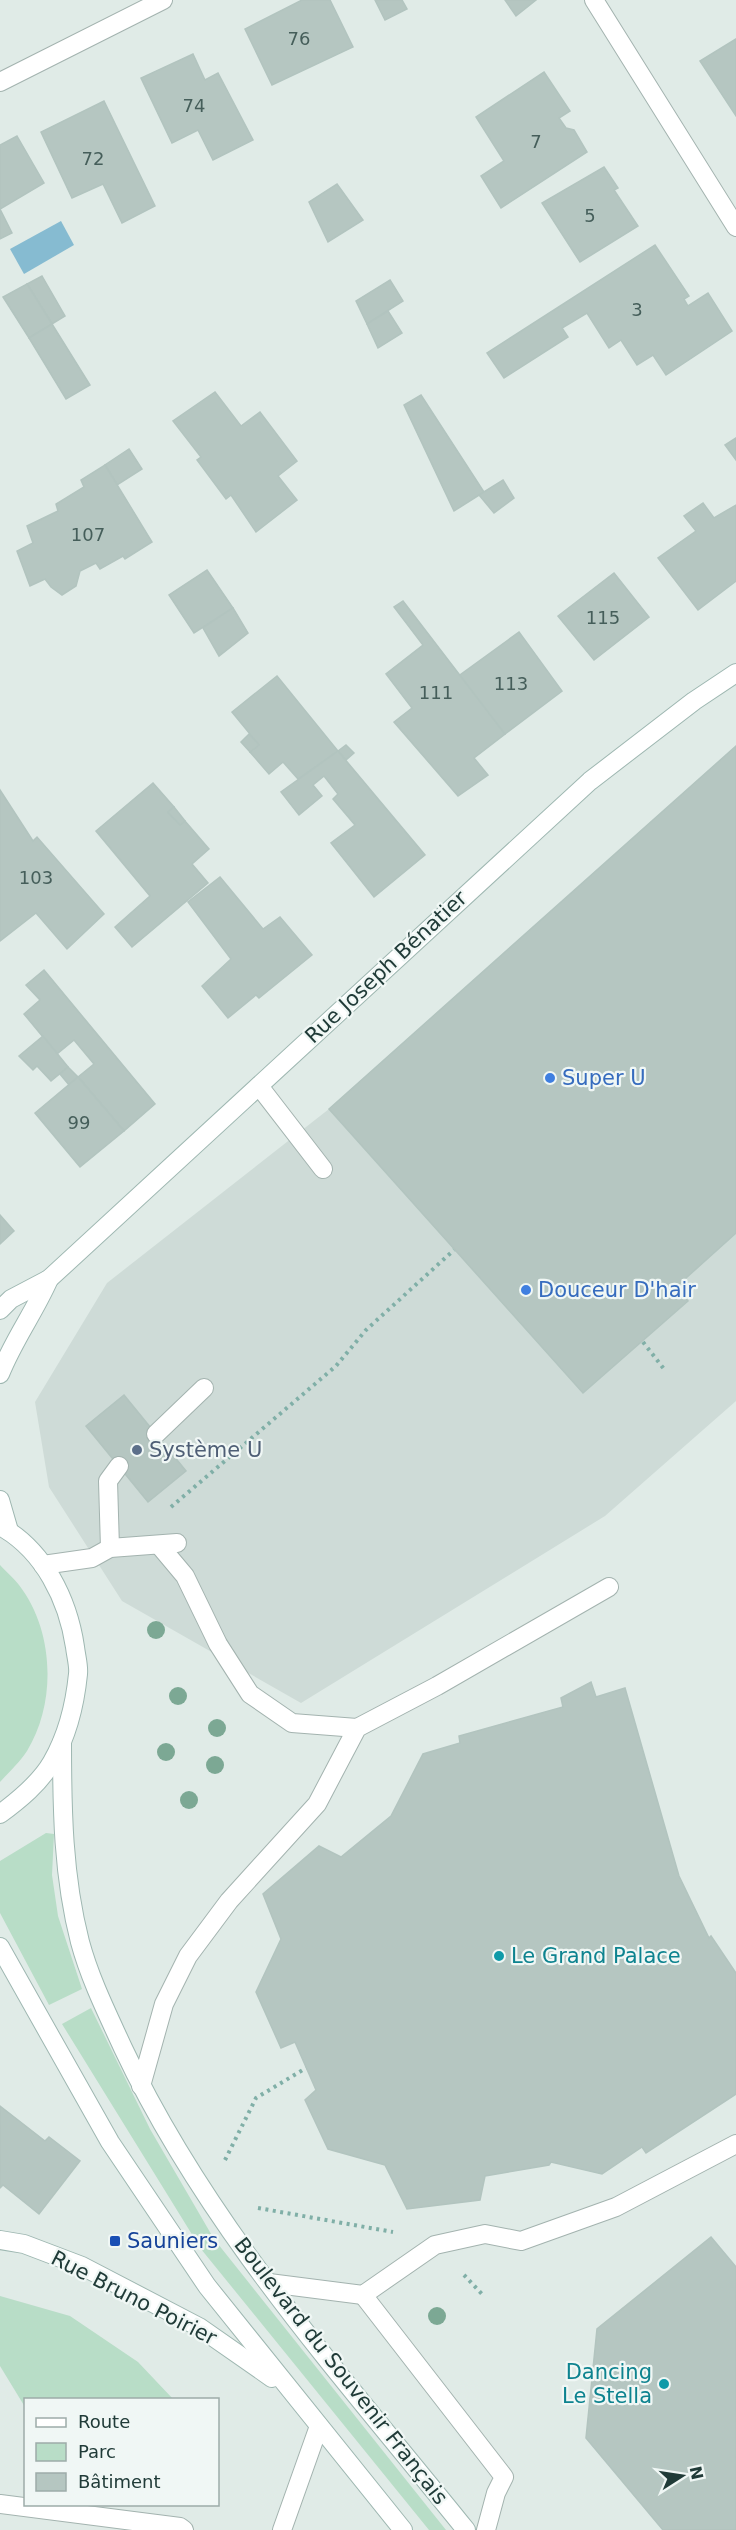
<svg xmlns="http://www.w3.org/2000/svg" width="736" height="2530" viewBox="0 0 736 2530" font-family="'DejaVu Sans',sans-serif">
  <rect width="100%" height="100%" fill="#e0ebe7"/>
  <path fill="#cedbd7" d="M736 746V1401L605 1516 301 1703 122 1601 49 1487 35 1402 107 1283 329 1109Z"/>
  <g fill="#b8ddc7">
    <path d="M0 1565C6 1572 14 1578 19 1585 54 1630 57 1702 27 1751 20 1762 9 1772 0 1782Z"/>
    <path d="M46 1833 54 1834 52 1875 58 1916 82 1989 49 2005 0 1913V1861Z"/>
    <path d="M91 2008 150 2129 214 2239 446 2530H429L201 2249 62 2024Z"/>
    <path d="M0 2296 70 2316 138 2362 173 2399 26 2400 25 2407 0 2366Z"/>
  </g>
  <path fill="#86bbd1" d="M61 221 74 245 24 274 10 249Z"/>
  <g fill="#b5c6c1" stroke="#b2c4bf" stroke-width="1.5">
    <path d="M302 0H330L353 47 272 85 245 29Z"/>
    <path d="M375 0H402L407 9 385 20Z"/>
    <path d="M505 0H536L516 16Z"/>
    <path d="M736 39V116L700 61Z"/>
    <path d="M193 54 205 80 218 73 253 140 213 160 198 130 172 143 141 78Z"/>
    <path d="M544 72 570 111 559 118 566 128 574 130 587 152 501 208 481 176 504 161 476 117Z"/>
    <path d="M104 101 155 206 122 223 103 184 72 198 41 132Z"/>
    <path d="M17 136 44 183 0 209 12 233 0 239V145Z"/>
    <path d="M604 167 618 188 614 190 638 226 580 262 542 203Z"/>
    <path d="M337 184 363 220 328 242 309 202Z"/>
    <path d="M655 245 689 296 684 299 688 306 708 293 732 331 666 375 653 355 637 365 621 340 609 348 587 313 562 328 568 337 504 378 487 353Z"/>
    <path d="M42 276 65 316 52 324 27 284Z"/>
    <path d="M390 280 403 301 367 324 356 301Z"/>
    <path d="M27 284 52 324 29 338 3 297Z"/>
    <path d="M388 311 402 333 378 348 367 324Z"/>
    <path d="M52 324 90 385 66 399 29 338Z"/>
    <path d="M215 392 241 426 260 412 297 461 278 476 297 500 256 532 231 495 226 499 197 460 201 457 173 421Z"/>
    <path d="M421 395 484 492 454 511 404 405Z"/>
    <path d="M736 438V460L725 445Z"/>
    <path d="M129 449 142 469 117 485 105 465Z"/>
    <path d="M105 465 152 542 125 559 123 556 100 569 96 563 80 571 76 586 62 595 51 587 45 579 30 586 17 551 33 543 27 526 58 511 56 504 84 487 81 480Z"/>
    <path d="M503 480 514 498 494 513 479 495Z"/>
    <path d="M703 503 714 518 736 505V581L698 610 658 558 696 531 684 516Z"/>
    <path d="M207 570 233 608 194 633 169 595Z"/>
    <path d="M614 573 649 617 594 660 558 616Z"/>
    <path d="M403 601 505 734 474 758 488 775 458 796 394 722 412 708 386 674 423 645 394 607Z"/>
    <path d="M233 608 248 633 219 656 203 628Z"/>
    <path d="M519 632 562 691 505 734 460 675Z"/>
    <path d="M277 676 338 751 298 779 283 762 269 774 250 752 259 745 232 712Z"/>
    <path d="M249 734 259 745 250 752 241 742Z"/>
    <path d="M346 745 354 753 346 760 338 751Z"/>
    <path d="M736 746V1233L676 1287 688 1301 583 1393 329 1109Z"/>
    <path d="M338 751 425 855 374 897 331 843 355 825 333 799 338 794 324 776 313 785 322 796 299 815 281 792Z"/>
    <path d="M153 783 174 807 168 812 180 825 185 821 209 849 192 864 208 883 132 947 115 927 150 896 96 831Z"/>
    <path d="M0 790 33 841 37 837 104 914 67 949 36 913 0 941Z"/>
    <path d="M174 807 185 821 180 825 168 812Z"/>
    <path d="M220 877 263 929 280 917 312 955 259 998 256 995 228 1018 202 986 231 959 188 902Z"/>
    <path d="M44 970 155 1104 124 1131 78 1077 94 1064 74 1040 57 1054 24 1014 40 1000 26 985Z"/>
    <path d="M43 1036 68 1067 51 1081 37 1066 33 1070 19 1056Z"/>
    <path d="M68 1067 78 1077 69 1085 60 1074Z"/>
    <path d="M78 1077 124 1131 80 1167 35 1113Z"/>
    <path d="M0 1215 14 1231 0 1244Z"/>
    <path d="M124 1395 186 1471 148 1502 86 1426Z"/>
    <path d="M591 1682 596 1697 625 1688 679 1876 709 1938 711 1936 736 1973V2094L646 2153 642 2147 602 2174 551 2162 549 2165 485 2176 480 2200 407 2209 385 2165 328 2149 305 2100 316 2090 295 2042 281 2048 256 1992 281 1939 263 1894 319 1846 341 1857 391 1816 423 1754 460 1743 459 1736 563 1707 561 1698Z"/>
    <path d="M0 2106 45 2141 49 2137 80 2161 39 2214 3 2185 0 2188Z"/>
    <path d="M711 2237 736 2267V2530H663L586 2438 597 2329Z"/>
  </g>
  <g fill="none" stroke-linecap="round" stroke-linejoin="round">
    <g stroke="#a3b3af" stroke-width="20">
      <g id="lane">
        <path d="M259 1086 323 1169"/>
        <path d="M156 1434 204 1388"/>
        <path d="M159 1545 185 1576 218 1644 250 1694 292 1723 357 1728"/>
        <path d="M110 1548 108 1481 119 1466"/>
        <path d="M43 1565 92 1558 110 1548 177 1543"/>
        <path d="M141 2086 164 2004 188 1956 229 1901 317 1804 357 1728 437 1686 609 1587"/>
        <path d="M269 2283 363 2295 435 2245 485 2234 521 2241 616 2207 736 2144"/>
        <path d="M363 2295 504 2477 496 2493 486 2530"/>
        <path d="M282 2530 319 2426"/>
      </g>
    </g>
    <g stroke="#a3b3af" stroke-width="20">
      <g id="street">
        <path d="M594 0 736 227"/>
        <path d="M0 82 163 0"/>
        <path d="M0 2504 180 2527 184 2530"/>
      </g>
    </g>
    <g stroke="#9eb7b1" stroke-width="20">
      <g id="secondary">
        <path d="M0 1310 11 1299 49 1279 590 781 694 701 736 673"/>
        <path d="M0 1374C14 1339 34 1313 49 1279"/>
        <path d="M0 1500 9 1531"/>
        <path d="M0 1526C44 1550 68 1600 75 1647 76 1656 79 1666 78 1674 75 1704 67 1736 52 1762 40 1783 19 1800 0 1814"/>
        <path d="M62 1742C62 1810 63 1876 80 1942 90 1979 107 2013 123 2048 207 2227 343 2377 466 2530"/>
        <path d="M0 1947 110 2142 207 2286 403 2530"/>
        <path d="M0 2240 24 2244 82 2266 199 2327 272 2378"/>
      </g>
    </g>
    <g stroke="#80afa7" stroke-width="4" stroke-dasharray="3 4.5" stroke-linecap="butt">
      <path d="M643 1342 664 1369"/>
      <path d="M171 1507 336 1366 366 1330 454 1250"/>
      <path d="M225 2160 256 2098 306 2068"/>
      <path d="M258 2208 393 2232"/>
      <path d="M464 2275 482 2294"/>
    </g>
    <use href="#lane" stroke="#fff" stroke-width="18"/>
    <use href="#street" stroke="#fff" stroke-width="18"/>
    <use href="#secondary" stroke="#fff" stroke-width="18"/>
  </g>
  <g fill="#7ca894">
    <circle cx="156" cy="1630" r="9"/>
    <circle cx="178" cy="1696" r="9"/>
    <circle cx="217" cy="1728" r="9"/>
    <circle cx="166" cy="1752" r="9"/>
    <circle cx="215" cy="1765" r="9"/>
    <circle cx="189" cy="1800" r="9"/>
    <circle cx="437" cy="2316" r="9"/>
  </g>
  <g fill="#3f7fe0" stroke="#f0f7f5" stroke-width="2">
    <circle cx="550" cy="1078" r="6"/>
    <circle cx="526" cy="1290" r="6"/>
  </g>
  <circle fill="#5c6f8a" stroke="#f0f7f5" stroke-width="2" cx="137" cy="1450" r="6"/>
  <g fill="#0f9aa8" stroke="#f0f7f5" stroke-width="2">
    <circle cx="499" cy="1956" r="6"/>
    <circle cx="664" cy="2384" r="6"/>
  </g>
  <rect fill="#1a4fb4" stroke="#f0f7f5" stroke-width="2" x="109" y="2235" width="12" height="12" rx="3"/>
  <g text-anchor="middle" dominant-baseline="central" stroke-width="4.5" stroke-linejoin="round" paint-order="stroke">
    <g font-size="18" fill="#455e5a">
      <text x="299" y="38">76</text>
      <text x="194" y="105">74</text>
      <text x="536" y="141">7</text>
      <text x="93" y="158">72</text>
      <text x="590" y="215">5</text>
      <text x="637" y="309">3</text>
      <text x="88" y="534">107</text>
      <text x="603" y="617">115</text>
      <text x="511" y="683">113</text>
      <text x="436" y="692">111</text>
      <text x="36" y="877">103</text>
      <text x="79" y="1122">99</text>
    </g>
    <g font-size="21" fill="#203b38" stroke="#f0f7f5">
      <text transform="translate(386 967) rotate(-43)">Rue Joseph Bénatier</text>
      <text transform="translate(134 2298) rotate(27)">Rue Bruno Poirier</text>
      <text transform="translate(341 2371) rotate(52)">Boulevard du Souvenir Français</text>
    </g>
    <g font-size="21" fill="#366cbe" stroke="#f0f7f5" text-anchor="start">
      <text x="562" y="1078">Super U</text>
      <text x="538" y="1290">Douceur D'hair</text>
    </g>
    <g font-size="21" fill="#4e5e75" stroke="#f0f7f5" text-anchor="start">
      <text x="149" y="1450">Système U</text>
    </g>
    <g font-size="21" fill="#0d838f" stroke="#f0f7f5" text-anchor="start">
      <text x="511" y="1956">Le Grand Palace</text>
      <text x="652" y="2372" text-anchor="end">Dancing<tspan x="652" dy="24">Le Stella</tspan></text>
    </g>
    <g font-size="21" fill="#164399" stroke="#f0f7f5" text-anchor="start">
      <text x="127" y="2241">Sauniers</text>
    </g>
  </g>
  <rect x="24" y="2398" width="195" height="108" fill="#f0f7f5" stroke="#9daca9" stroke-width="1.5"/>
  <rect x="36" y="2418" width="30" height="9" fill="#ffffff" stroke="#9daca9" stroke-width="1.5"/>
  <text x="78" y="2428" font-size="18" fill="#203b38">Route</text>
  <rect x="36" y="2443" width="30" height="18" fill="#b8ddc7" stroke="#9daca9" stroke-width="1.5"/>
  <text x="78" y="2458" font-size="18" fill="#203b38">Parc</text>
  <rect x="36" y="2473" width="30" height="18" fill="#b5c6c1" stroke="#9daca9" stroke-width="1.5"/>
  <text x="78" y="2488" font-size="18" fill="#203b38">Bâtiment</text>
  <g transform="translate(682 2476) rotate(78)" stroke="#f0f7f5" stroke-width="4.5" paint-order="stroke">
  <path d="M0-4.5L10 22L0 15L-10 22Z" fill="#203b38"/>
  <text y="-9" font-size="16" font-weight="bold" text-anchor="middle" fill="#203b38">N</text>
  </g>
</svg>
